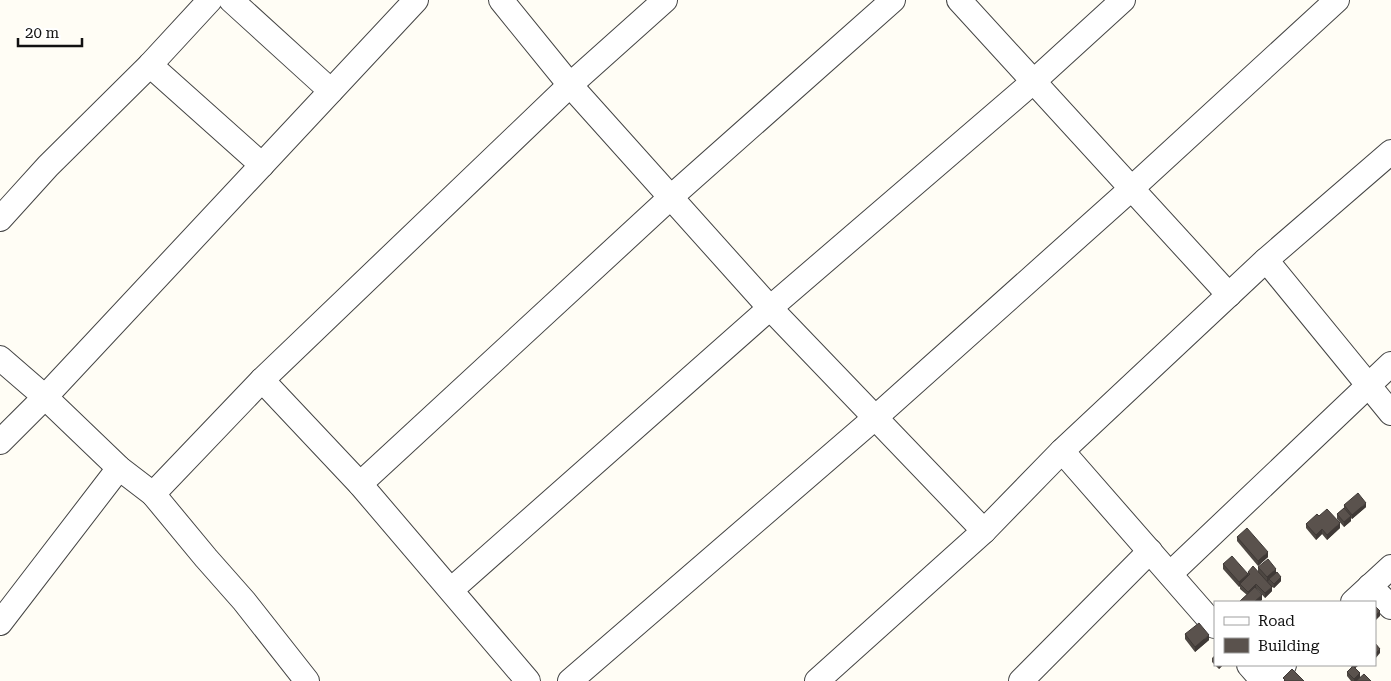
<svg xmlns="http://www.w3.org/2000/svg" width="1391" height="681" viewBox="0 0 1391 681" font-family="'Roboto Serif',serif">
  <rect width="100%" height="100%" fill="#fffdf5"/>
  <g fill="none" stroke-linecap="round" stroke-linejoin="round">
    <g stroke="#444" stroke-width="26">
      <g id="minor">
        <path d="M231 0 331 91"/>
        <path d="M501 0 570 85 770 308 984 531"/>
        <path d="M959 0 1229 295"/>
        <path d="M150 65 262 165"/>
        <path d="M0 219 48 166 150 65 210 0"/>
        <path d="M1266 260 1391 413"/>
        <path d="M0 358 45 397 119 468 153 494 206 558 244 601 307 681"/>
        <path d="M262 380 360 484 528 681"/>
        <path d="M0 442 45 397 416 0"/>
        <path d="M1062 451 1215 626"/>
        <path d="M360 484 671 197 893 0"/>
        <path d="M153 494 262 380 570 85 665 0"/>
        <path d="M1170 574 1391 364"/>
        <path d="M1370 586 1391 607"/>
        <path d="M451 590 770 308 1033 82 1123 0"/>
        <path d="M1353 602 1391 567"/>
        <path d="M0 623 119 468"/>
        <path d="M1249 665 1263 681"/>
        <path d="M570 681 876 417 1131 189 1337 0"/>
        <path d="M817 681 984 531 1062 451 1266 260 1391 152"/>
        <path d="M1021 681 1150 551"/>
        <path d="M1266 681 1284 665"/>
      </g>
    </g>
    <use href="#minor" stroke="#fff" stroke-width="24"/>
  </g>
  <g fill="#4d4742">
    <path d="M1344 505 1366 507 1352 519 1351 518V521L1344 527 1337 519V514L1344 508Z"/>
    <path d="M1319 516 1340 528 1327 540 1322 534 1316 540 1306 528V524Z"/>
    <path d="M1237 537 1268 557 1258 566 1237 541Z"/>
    <path d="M1223 564 1248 573V572H1258V567L1276 572 1281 581 1274 588 1272 587V591L1265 598 1256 588 1262 600 1259 602H1240V601L1247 595 1240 589V586L1239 587 1223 569Z"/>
    <path d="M1185 634 1209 640 1195 652 1185 639Z"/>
    <path d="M1215 655V665H1223L1219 669 1212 662V658Z"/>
    <path d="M1350 665H1359L1355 668 1360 677 1371 681H1351L1347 676V672L1352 667Z"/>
  </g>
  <g fill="#3f3936">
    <path d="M1366 503V507L1352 519V515Z"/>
    <path d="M1351 516V521L1344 527V522Z"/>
    <path d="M1340 523V528L1327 540V535Z"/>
    <path d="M1322 529V534L1316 540V535Z"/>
    <path d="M1268 552V557L1258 566V561Z"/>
    <path d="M1276 569V574L1267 582V577Z"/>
    <path d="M1248 574V579L1240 584V586L1239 587V582Z"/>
    <path d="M1281 577V581L1274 588V584Z"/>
    <path d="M1256 584V588L1248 596V592Z"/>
    <path d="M1272 587V591L1265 598V593Z"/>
    <path d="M1262 595V600L1259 602H1254Z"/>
    <path d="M1380 611V616L1375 621V616Z"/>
    <path d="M1209 635V640L1195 652V647Z"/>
    <path d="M1380 649V653L1375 659V654Z"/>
    <path d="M1219 665H1223L1219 669Z"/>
    <path d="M1354 665H1359L1354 669Z"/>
    <path d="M1360 673V677L1356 681H1354V679Z"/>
  </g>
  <g fill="#5a524d" stroke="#3f3936">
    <path d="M1358 493 1366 503 1352 515 1344 505Z"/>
    <path d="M1344 508 1351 516 1344 522 1337 514Z"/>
    <path d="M1327 509 1340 523 1327 535 1322 529 1316 535 1306 524 1317 514 1319 516Z"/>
    <path d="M1247 528 1268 552 1258 561 1237 537Z"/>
    <path d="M1232 556 1248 574 1239 582 1223 564Z"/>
    <path d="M1268 559 1276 569 1267 577 1258 567Z"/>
    <path d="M1253 566 1272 587 1265 593 1256 584 1248 592 1240 584 1250 574 1248 572Z"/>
    <path d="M1277 572 1281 577 1274 584 1269 579Z"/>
    <path d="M1255 587 1262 595 1254 602H1240V601Z"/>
    <path d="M1375 606 1380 611 1375 616Z"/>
    <path d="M1199 623 1209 635 1195 647 1185 634Z"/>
    <path d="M1375 643 1380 649 1375 654Z"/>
    <path d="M1353 666 1360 673 1354 679 1347 672Z"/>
    <path d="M1292 669 1304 681H1284L1285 680 1283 678Z"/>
    <path d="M1364 674 1371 681H1356Z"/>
  </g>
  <rect x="1214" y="601" width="162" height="65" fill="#ffffff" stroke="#a0a0a0"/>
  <rect x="1224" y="617" width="25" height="8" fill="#ffffff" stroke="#a0a0a0"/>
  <text x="1258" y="626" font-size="15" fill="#111111">Road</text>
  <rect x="1224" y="638" width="25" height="15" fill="#5a524d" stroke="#a0a0a0"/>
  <text x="1258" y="651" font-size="15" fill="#111111">Building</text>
  <path d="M18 38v8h64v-8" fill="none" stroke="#111111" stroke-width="2.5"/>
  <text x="25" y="38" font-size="15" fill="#111111" stroke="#ffffff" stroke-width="4" paint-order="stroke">20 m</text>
</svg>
